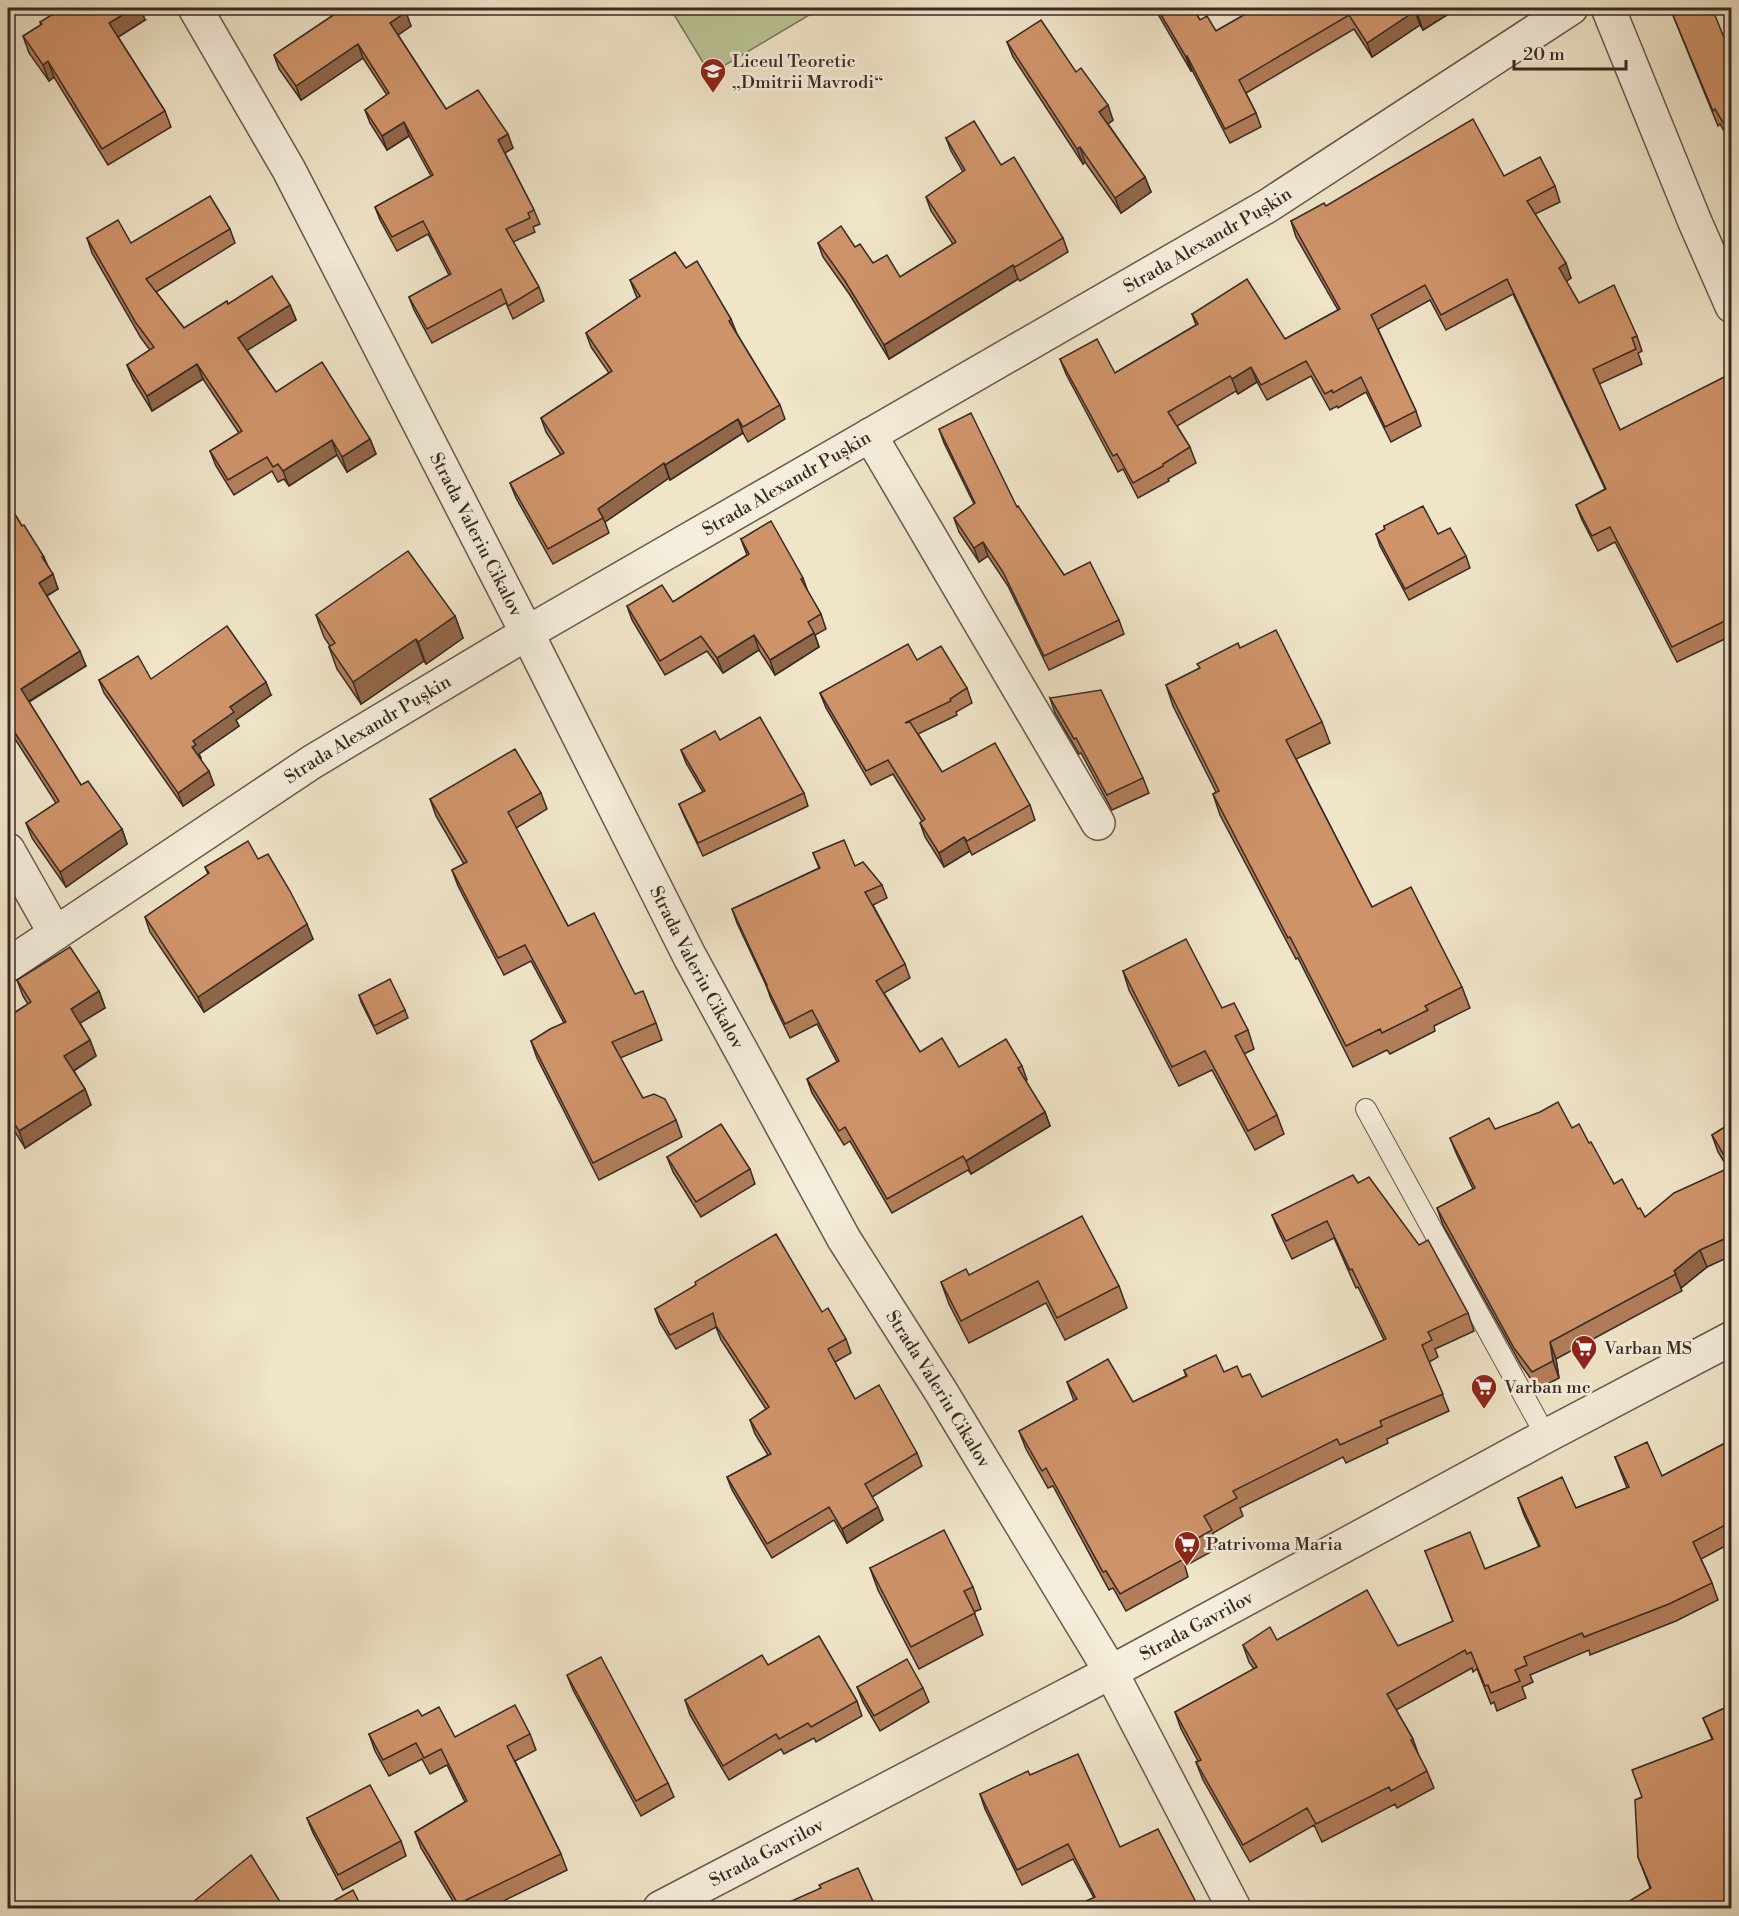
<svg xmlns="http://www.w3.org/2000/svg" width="1739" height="1916" viewBox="0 0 1739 1916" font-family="'Libre Bodoni',serif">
  <rect width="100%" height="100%" fill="#f0e5c9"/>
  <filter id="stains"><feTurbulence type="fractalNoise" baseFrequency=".00333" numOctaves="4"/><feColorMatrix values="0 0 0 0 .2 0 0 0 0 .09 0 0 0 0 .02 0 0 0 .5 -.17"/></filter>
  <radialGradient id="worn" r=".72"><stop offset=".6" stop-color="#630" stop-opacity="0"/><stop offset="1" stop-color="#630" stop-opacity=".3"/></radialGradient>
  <path fill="#bac496" stroke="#79775c" stroke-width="1.5" d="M670 8H821L710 74Z"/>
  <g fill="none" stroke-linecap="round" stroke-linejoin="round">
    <g stroke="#66594c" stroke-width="22">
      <path id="service" d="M1366 1109 1546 1436"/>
    </g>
    <g stroke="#66594c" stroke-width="36">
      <g id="minor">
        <path id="s1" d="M195 8 289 170 527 633 690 957 785 1131 844 1239 940 1390 1111 1672 1234 1908"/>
        <path d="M1608 8 1695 222 1732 306"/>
        <path d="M870 435 1098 823"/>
        <path d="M8 850 55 933"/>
        <path id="s2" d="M8 965 312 762 527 633 1269 205 1571 8"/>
        <path id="s3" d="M660 1908 1111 1672 1546 1436 1732 1338"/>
      </g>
    </g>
    <use href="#service" stroke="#f5eedc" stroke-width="20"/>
    <use href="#minor" stroke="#f5eedc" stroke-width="33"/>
  </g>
  <g fill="#b27e5b" stroke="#382a23" stroke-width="1.5">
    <path d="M337 8H403L411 26 398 35 446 109 513 148 505 153 534 210 540 224 533 227 535 232 513 242 539 287 544 301 513 319 506 303 432 343 414 310 409 297 449 275 428 234 397 251 380 220 375 207 431 176 409 136 387 150 370 123 365 110 387 95 363 58 301 100 279 69 274 55 339 11Z"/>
    <path d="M1156 8H1193L1200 20 1216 31 1256 8H1458L1423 30 1420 25 1372 57 1354 29 1246 93 1256 113 1261 127 1230 143 1192 70 1191 71 1159 16Z"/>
    <path d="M1670 8 1731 55V143L1720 124 1718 126Z"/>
    <path d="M145 20 118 37 165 111 171 127 108 165 54 77 49 81 29 53 23 36 41 25 40 22Z"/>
    <path d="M1007 42 1076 72 1113 120 1108 124 1145 177 1151 192 1121 213 1085 162 1083 164 1013 57Z"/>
    <path d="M946 138 1001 165 1063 238 1068 252 1020 281 1018 279 889 359 850 295 823 257 818 243 855 247 873 263 900 277 953 244 931 211 926 197 963 172 951 151Z"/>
    <path d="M1504 176 1555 186 1560 202 1535 214 1571 278 1566 281 1579 303 1637 336 1642 351 1638 353 1642 364 1599 384 1620 430 1731 386V636L1677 662 1615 542 1598 551 1582 520 1576 505 1605 489 1513 294 1446 330 1430 300 1378 329 1416 411 1421 426 1391 442 1366 392 1338 408 1337 406 1330 410 1311 376 1267 400 1257 382 1238 394 1236 391 1177 426 1190 447 1196 463 1168 479 1169 481 1138 498 1123 469 1118 472 1066 374 1060 359 1115 373 1196 325 1192 314 1285 339 1338 310 1296 237 1291 221 1326 206Z"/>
    <path d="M230 229 235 243 156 292 184 328 228 304 290 305 296 320 247 350 276 392 370 439 376 454 347 472 337 455 289 486 284 479 278 482 272 471 234 495 216 466 210 451 239 433 203 379 152 411 133 380 127 365 150 350 141 338 92 253 87 238 131 243Z"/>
    <path d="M686 268 731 319 737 334 780 405 785 419 748 442 743 433 670 480 669 478 605 522 609 533 553 564 516 498 510 483 561 455 546 432 541 418 609 373 591 347 586 333 637 298 630 280Z"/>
    <path d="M939 429 1017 507 1064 575 1119 620 1124 634 1049 670 1008 586 988 556 979 562 959 532 954 518 974 504 944 443Z"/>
    <path d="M8 503 22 526 44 557 58 589 47 596 86 666 29 702 81 785 122 829 127 844 66 887 32 838 26 823 56 803 8 728Z"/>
    <path d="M1384 526 1438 534 1466 556 1470 568 1409 600 1380 546 1376 534 1385 530Z"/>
    <path d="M741 539 803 578 808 592 821 614 826 629 815 635 819 647 775 675 759 650 723 673 707 651 665 675 632 620 627 606 673 602 747 555Z"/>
    <path d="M316 615 455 616 463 638 426 664 424 661 361 704 337 669 329 647 330 646 324 637Z"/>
    <path d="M1240 648 1322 722 1330 743 1296 759 1372 907 1462 987 1470 1008 1434 1026 1435 1031 1390 1054 1387 1050 1353 1067 1298 958 1296 959 1220 815 1213 794 1216 792 1173 706 1166 685Z"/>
    <path d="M917 660 967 688 972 703 956 712 957 715 918 734 942 772 1030 805 1035 820 972 855 970 851 944 867 925 837 920 823 922 821 893 774 871 785 826 708 820 693Z"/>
    <path d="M151 679 271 695 236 720 239 726 199 754 201 758 200 759 214 785 183 806 104 693 99 680Z"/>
    <path d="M1050 698 1143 778 1149 793 1112 810 1081 753 1079 754 1055 713Z"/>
    <path d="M720 740 804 793 808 806 703 856 684 816 679 804 703 792 686 763 681 750Z"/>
    <path d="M541 793 547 809 516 828 568 926 635 994 656 1023 662 1040 620 1058 643 1098 676 1120 682 1137 599 1180 537 1058 531 1041 564 1023 531 961 504 975 458 886 452 870 464 864 436 816 430 799Z"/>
    <path d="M813 853 855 866 882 885 887 898 873 905 905 964 910 978 884 993 920 1052 959 1067 1022 1066 1027 1080 1025 1081 1045 1112 1050 1126 971 1174 968 1170 892 1213 850 1141 844 1145 812 1093 807 1079 837 1062 817 1024 790 1038 771 999 766 985 737 923 732 909 819 868Z"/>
    <path d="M258 859 313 939 204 1012 150 932 145 917 208 874 205 867Z"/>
    <path d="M1123 971 1222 1008 1248 1030 1254 1049 1244 1054 1277 1115 1284 1134 1255 1150 1212 1070 1179 1086 1129 990Z"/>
    <path d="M17 980 99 991 105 1008 80 1023 90 1040 96 1056 74 1071 85 1089 91 1105 25 1148 12 1127 8 1130V1017L28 1004 23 996Z"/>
    <path d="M359 995 405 1010 408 1018 377 1034 361 1002Z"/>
    <path d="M1731 1123V1256L1707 1267 1681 1288 1682 1291 1556 1359 1559 1378 1538 1389 1521 1365 1443 1225 1437 1208 1473 1189 1457 1155 1450 1138 1495 1129 1572 1128 1589 1143 1614 1184 1645 1217 1728 1168 1718 1152 1712 1135Z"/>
    <path d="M667 1157 750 1169 755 1184 701 1217 673 1172Z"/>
    <path d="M1358 1183 1468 1313 1474 1331 1435 1349 1438 1357 1429 1362 1449 1411 1387 1439 1388 1443 1346 1463 1343 1457 1240 1508 1243 1516 1213 1533 1218 1548 1185 1566 1188 1577 1126 1611 1113 1588 1109 1590 1053 1486 1048 1488 1026 1449 1019 1431 1074 1401 1067 1382 1133 1402 1186 1376 1184 1370 1224 1372 1242 1377 1262 1397 1384 1340 1358 1287 1356 1288 1334 1238 1292 1259 1279 1232 1272 1215Z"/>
    <path d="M969 1275 1119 1286 1127 1308 1065 1340 1046 1303 969 1343 949 1304 941 1282Z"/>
    <path d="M655 1309 822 1312 846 1339 851 1353 835 1362 855 1399 917 1453 922 1466 872 1497 883 1520 847 1543 834 1520 772 1558 732 1490 727 1477 768 1455 755 1434 750 1420 766 1409 721 1340 716 1327 676 1349 660 1323Z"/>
    <path d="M1731 1440V1543L1701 1559 1712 1583 1718 1600 1676 1621 1590 1655 1589 1650 1530 1675 1533 1682 1522 1687 1526 1698 1497 1711 1494 1702 1491 1704 1477 1669 1473 1672 1472 1668 1396 1710 1413 1739 1419 1756 1427 1771 1434 1788 1397 1808 1395 1804 1322 1842 1314 1825 1250 1862 1203 1780 1196 1762 1198 1761 1181 1729 1175 1712 1254 1669 1249 1662 1243 1645 1277 1640 1398 1646 1453 1622 1425 1551 1485 1569 1539 1547 1524 1515 1518 1498 1576 1508 1627 1488 1615 1457 1662 1476Z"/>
    <path d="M870 1568 973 1587 981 1609 974 1612 983 1635 919 1669 878 1590Z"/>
    <path d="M768 1665 857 1701 862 1716 816 1742 814 1738 784 1754 781 1749 729 1780 690 1715 685 1700Z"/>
    <path d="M567 1675 668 1783 674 1797 641 1816 573 1690Z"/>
    <path d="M857 1687 923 1688 929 1702 880 1731 863 1702Z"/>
    <path d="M1731 1705 1650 1888 1638 1857 1642 1797 1712 1739 1703 1718Z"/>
    <path d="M369 1734 455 1737 530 1734 536 1750 515 1761 561 1854 567 1870 489 1908H457L421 1848 415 1832 465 1802 447 1765 430 1774 422 1759 389 1776 375 1751Z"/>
    <path d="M1030 1775 1120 1847 1199 1908H1087L1084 1902 1094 1898 1073 1859 1022 1885 985 1809 980 1794Z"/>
    <path d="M307 1818 401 1841 406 1856 343 1890 313 1833Z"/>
  </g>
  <g fill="#91674a" stroke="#382a23" stroke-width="1.5">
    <path d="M134 8H141L145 20 115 39 109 23Z"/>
    <path d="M1431 8H1458L1423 30 1418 16Z"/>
    <path d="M1415 11 1420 25 1372 57 1367 43Z"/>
    <path d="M406 12 411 26 395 37 390 23Z"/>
    <path d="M358 44 363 58 301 100 296 86Z"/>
    <path d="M1187 56 1192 70 1191 71 1186 57Z"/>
    <path d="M48 61 54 77 49 81 43 65Z"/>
    <path d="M1108 105 1113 120 1104 127 1099 112Z"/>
    <path d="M404 122 409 136 387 150 382 136Z"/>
    <path d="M508 134 513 148 503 154 498 140Z"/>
    <path d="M1080 147 1085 162 1083 164 1077 149Z"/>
    <path d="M1145 177 1151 192 1121 213 1115 198Z"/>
    <path d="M1566 263 1571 278 1564 283 1559 268Z"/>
    <path d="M1013 265 1018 279 889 359 884 345Z"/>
    <path d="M290 305 296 320 243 353 238 338Z"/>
    <path d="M197 364 203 379 152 411 147 396Z"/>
    <path d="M1251 367 1257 382 1238 394 1232 379Z"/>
    <path d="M738 419 743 433 670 480 665 465Z"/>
    <path d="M370 439 376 454 347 472 342 457Z"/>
    <path d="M332 440 337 455 289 486 283 471Z"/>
    <path d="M664 463 669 478 605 522 598 509Z"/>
    <path d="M983 542 988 556 979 562 974 548Z"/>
    <path d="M53 574 58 589 44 597 39 583Z"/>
    <path d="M455 616 463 638 426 664 418 642Z"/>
    <path d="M814 633 819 647 775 675 770 660Z"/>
    <path d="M754 635 759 650 723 673 717 658Z"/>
    <path d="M416 639 424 661 361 704 353 682Z"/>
    <path d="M80 651 86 666 26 703 21 689Z"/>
    <path d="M266 682 271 695 236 720 239 726 199 754 201 758 197 761 192 747 193 741 230 707Z"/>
    <path d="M209 771 214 785 183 806 178 793Z"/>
    <path d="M122 829 127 844 66 887 60 872Z"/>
    <path d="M964 837 970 851 944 867 939 853Z"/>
    <path d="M307 924 313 939 204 1012 198 997Z"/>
    <path d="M99 991 105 1008 77 1025 71 1009Z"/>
    <path d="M90 1040 96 1056 70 1073 64 1056Z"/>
    <path d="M85 1089 91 1105 25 1148 19 1131Z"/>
    <path d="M1045 1112 1050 1126 971 1174 966 1161Z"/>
    <path d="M8 1115 12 1127 8 1130Z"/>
    <path d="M1700 1250 1707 1267 1681 1288 1674 1271Z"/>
    <path d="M1550 1342 1556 1359 1559 1378 1553 1361Z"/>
    <path d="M878 1507 883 1520 847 1543 842 1529Z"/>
  </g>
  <g fill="#cf936a" stroke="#382a23" stroke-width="1.5">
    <path d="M63 8H134L109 23 165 111 102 149 48 61 43 65 23 36 42 24 40 22Z"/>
    <path d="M340 8H403L406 12 390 23 446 109 478 90 508 134 498 140 534 210 528 213 530 218 506 229 539 287 508 306 501 289 427 329 409 297 451 274 423 221 392 237 375 207 433 175 404 122 382 136 365 110 389 93 358 44 296 86 274 55 341 10Z"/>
    <path d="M1157 8H1193L1200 20 1207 16 1216 31 1256 8H1431L1418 16 1415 11 1367 43 1349 15 1239 80 1256 113 1225 129 1187 56 1186 57Z"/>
    <path d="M1670 8H1712L1731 55V136L1715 109 1713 111Z"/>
    <path d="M1041 20 1076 72 1081 68 1108 105 1099 112 1145 177 1115 198 1080 147 1077 149 1007 42Z"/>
    <path d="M1473 119 1504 176 1540 157 1555 186 1527 201 1566 263 1559 268 1579 303 1614 285 1637 336 1632 338 1636 349 1593 369 1620 430 1726 376 1731 386V618L1672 647 1610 527 1592 536 1576 505 1606 489 1507 279 1441 315 1425 285 1371 315 1416 411 1385 427 1361 377 1333 393 1332 390 1325 394 1306 361 1261 385 1251 367 1232 379 1230 376 1168 412 1190 447 1163 464V466L1133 483 1117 454 1113 456 1060 359 1097 339 1115 373 1198 324 1192 314 1247 279 1285 339 1340 309 1291 221 1324 203 1326 206Z"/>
    <path d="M974 121 1001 165 1014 157 1063 238 1015 267 1013 265 884 345 845 281 818 243 841 226 855 247 860 244 873 263 887 255 900 277 956 242 926 197 965 170 946 138Z"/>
    <path d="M210 196 230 229 146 279 184 328 227 301 228 304 272 276 290 305 238 338 276 392 322 362 370 439 342 457 332 440 283 471 278 464 273 467 267 457 228 480 210 451 242 431 197 364 147 396 127 365 154 347 136 323 87 238 118 220 131 243Z"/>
    <path d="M675 252 686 268 697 261 731 319 729 321 780 405 743 427 738 419 665 465 664 463 598 509 603 518 548 549 510 483 564 453 541 418 612 371 586 333 640 296 630 280Z"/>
    <path d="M971 413 1017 507 1018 506 1064 575 1090 562 1119 620 1044 656 1003 572 983 542 974 548 954 518 975 503 939 429Z"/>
    <path d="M8 503 22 526 24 525 44 557H42L53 574 39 583 80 651 21 689 81 785 88 781 122 829 60 872 26 823 59 801 8 722Z"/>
    <path d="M1423 506 1438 534 1450 528 1466 556 1405 589 1376 534 1385 529 1384 526Z"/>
    <path d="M771 521 803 578 801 579 821 614 808 622 814 633 770 660 754 635 717 658 701 636 660 661 627 606 662 585 673 602 749 554 741 539Z"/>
    <path d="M408 551 455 616 418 642 416 639 353 682 329 647 335 643 316 615Z"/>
    <path d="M227 626 266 682 230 707 234 712 193 741 196 745 192 747 209 771 178 793 99 680 138 656 151 679Z"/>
    <path d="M1276 630 1322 722 1286 740 1372 907 1411 887 1462 987 1425 1006 1428 1010 1382 1033 1380 1029 1346 1046 1290 937 1288 938 1213 794 1219 791 1166 685 1200 668 1197 664 1238 643 1240 648Z"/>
    <path d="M908 644 917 660 941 646 967 688 950 699 951 701 905 723 910 722 942 772 995 743 1030 805 967 841 964 837 939 853 920 823 925 819 888 760 866 771 820 693Z"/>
    <path d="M1101 690 1143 778 1107 795 1076 738 1074 739 1050 698Z"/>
    <path d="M760 717 804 793 698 843 679 804 705 791 681 750 715 731 720 740Z"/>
    <path d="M515 749 541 793 508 812 568 926 594 913 635 994 643 991 656 1023 612 1042 643 1098 654 1094 665 1099 676 1120 593 1163 531 1041 550 1029 566 1022 525 945 498 958 452 870 467 862 430 799Z"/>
    <path d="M844 840 855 866 863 862 882 885 865 892 905 964 876 981 920 1052 942 1038 959 1067 1006 1039 1022 1066 1018 1068 1045 1112 966 1161 963 1156 887 1199 845 1127 839 1131 807 1079 839 1061 812 1010 785 1024 766 985H767L732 909 820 868 813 853Z"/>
    <path d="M248 841 258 859 268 854 290 891 307 924 198 997 145 917 209 873 205 867Z"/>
    <path d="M1186 939 1222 1008 1234 1003 1248 1030 1235 1036 1277 1115 1248 1131 1205 1051 1172 1067 1123 971Z"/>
    <path d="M70 947 99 991 71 1009 90 1040 64 1056 85 1089 19 1131 8 1113V1017L31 1002 17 980Z"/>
    <path d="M390 979 405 1010 374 1026 359 995Z"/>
    <path d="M1558 1102 1572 1128 1579 1124 1589 1143 1591 1142 1614 1184 1622 1179 1638 1209 1640 1208 1645 1217 1674 1193 1731 1167 1712 1135 1731 1123V1217L1727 1219 1731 1228V1236L1700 1250 1674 1271 1676 1274 1550 1342 1553 1361 1532 1372 1514 1348 1437 1208 1475 1188 1450 1138 1489 1118 1495 1129 1540 1112Z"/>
    <path d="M721 1124 750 1169 696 1202 667 1157Z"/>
    <path d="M1353 1175 1358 1183 1369 1177 1419 1245 1428 1240 1468 1313 1428 1332 1432 1340 1422 1345 1443 1394 1380 1421 1382 1426 1340 1445 1337 1439 1233 1491 1237 1498 1204 1516 1212 1530 1177 1550 1182 1560 1120 1594 1106 1571 1103 1572 1046 1468 1042 1471 1019 1431 1077 1399 1067 1382 1108 1359 1133 1402 1187 1376 1184 1370 1216 1355 1224 1372 1237 1366 1242 1377 1250 1374 1262 1397 1386 1339 1352 1269 1350 1270 1327 1221 1286 1241 1272 1215Z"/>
    <path d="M1082 1216 1119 1286 1057 1318 1038 1281 961 1321 941 1282 966 1269 969 1275Z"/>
    <path d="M776 1234 822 1312 828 1308 846 1339 828 1349 855 1399 879 1385 917 1453 865 1484 878 1507 842 1529 829 1507 767 1544 727 1477 771 1454 750 1420 769 1407 716 1326 713 1313 670 1335 655 1309 696 1285 695 1282Z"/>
    <path d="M1731 1440V1522L1693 1542 1712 1583 1669 1604 1584 1637 1582 1633 1524 1657 1527 1665 1515 1670 1520 1681 1491 1693 1488 1685 1485 1686 1471 1652 1467 1654 1465 1650 1387 1694 1413 1739 1411 1740 1427 1771 1391 1791 1389 1787 1316 1824 1307 1808 1243 1845 1196 1762 1201 1760 1175 1712 1257 1667 1243 1645 1270 1627 1277 1640 1367 1590 1398 1646 1453 1621 1425 1551 1470 1532 1485 1569 1540 1546 1518 1498 1562 1477 1576 1508 1629 1487 1615 1457 1647 1442 1662 1476Z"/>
    <path d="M944 1530 973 1587 964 1591 975 1613 911 1647 870 1568Z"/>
    <path d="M819 1636 857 1701 811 1727 808 1723 779 1739 776 1734 723 1766 685 1700 762 1655 768 1665Z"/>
    <path d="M601 1657 668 1783 636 1801 567 1675Z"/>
    <path d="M907 1659 923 1688 874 1716 857 1687Z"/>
    <path d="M515 1705 530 1734 507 1746 561 1854 458 1904 415 1832 467 1801 441 1749 424 1758 416 1743 383 1760 369 1734 418 1710 422 1716 439 1707 455 1737Z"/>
    <path d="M1731 1705V1908H1618L1651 1888 1638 1857 1635 1800 1642 1797 1632 1770 1713 1739 1703 1718Z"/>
    <path d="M1078 1754 1120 1847 1158 1829 1199 1908H1088L1084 1902 1095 1897 1068 1844 1017 1870 980 1794 1028 1771 1030 1775Z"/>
    <path d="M370 1785 401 1841 338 1875 307 1818Z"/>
    <path d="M251 1855 284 1908H198L193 1902Z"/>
    <path d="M858 1868 876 1908H776L821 1888 819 1885Z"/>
    <path d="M353 1890 362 1908H321Z"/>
    <path d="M1458 1905 1460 1908H1452Z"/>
  </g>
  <defs>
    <g id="school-pin" transform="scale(1.35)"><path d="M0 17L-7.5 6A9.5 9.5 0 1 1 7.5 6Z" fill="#8f2418" stroke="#f5eedc"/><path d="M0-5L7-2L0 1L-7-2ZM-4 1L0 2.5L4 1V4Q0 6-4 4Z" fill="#fff"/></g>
    <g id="supermarket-pin" transform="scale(1.35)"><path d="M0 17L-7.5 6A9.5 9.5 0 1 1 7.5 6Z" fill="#8f2418" stroke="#f5eedc"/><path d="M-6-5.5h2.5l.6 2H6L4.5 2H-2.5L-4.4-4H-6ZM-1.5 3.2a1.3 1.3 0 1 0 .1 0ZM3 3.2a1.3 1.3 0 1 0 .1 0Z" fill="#fff"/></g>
  </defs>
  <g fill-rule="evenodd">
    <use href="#school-pin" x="713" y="71"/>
    <use href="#supermarket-pin" x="1584" y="1348"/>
    <use href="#supermarket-pin" x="1484" y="1387"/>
    <use href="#supermarket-pin" x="1187" y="1544"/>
  </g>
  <g text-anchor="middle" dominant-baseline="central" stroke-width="5" stroke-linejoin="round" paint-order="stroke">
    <g font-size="18" fill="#382a23" stroke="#f5eedc" text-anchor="start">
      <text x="732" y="61">Liceul Teoretic<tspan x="732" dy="21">„Dmitrii Mavrodi“</tspan></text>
      <text x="1604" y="1348">Varban MS</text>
      <text x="1504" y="1387">Varban mc</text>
      <text x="1206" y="1544">Patrivoma Maria</text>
    </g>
    <g font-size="18" fill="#382a23" stroke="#f5eedc">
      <text stroke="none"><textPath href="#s2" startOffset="1402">Strada Alexandr Pușkin</textPath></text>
      <text stroke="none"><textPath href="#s2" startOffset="916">Strada Alexandr Pușkin</textPath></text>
      <text stroke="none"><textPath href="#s1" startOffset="597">Strada Valeriu Cikalov</textPath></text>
      <text stroke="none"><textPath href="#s2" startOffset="430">Strada Alexandr Pușkin</textPath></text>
      <text stroke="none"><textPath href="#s1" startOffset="1083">Strada Valeriu Cikalov</textPath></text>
      <text stroke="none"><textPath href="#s1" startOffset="1569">Strada Valeriu Cikalov</textPath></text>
      <text stroke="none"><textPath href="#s3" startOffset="606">Strada Gavrilov</textPath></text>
      <text stroke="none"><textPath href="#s3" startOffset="120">Strada Gavrilov</textPath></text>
    </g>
  </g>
  <rect width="1739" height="1916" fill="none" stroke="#f0e5c9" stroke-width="30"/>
  <rect x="9" y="9" width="1721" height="1898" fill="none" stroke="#382a23" stroke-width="3"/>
  <rect x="15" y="15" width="1709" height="1886" fill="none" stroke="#382a23" stroke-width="1.5"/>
  <path d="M1514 60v9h112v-9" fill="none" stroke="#382a23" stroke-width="3"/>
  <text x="1523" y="60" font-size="18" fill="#382a23" stroke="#f5eedc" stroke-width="4.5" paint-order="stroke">20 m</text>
  <rect width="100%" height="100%" filter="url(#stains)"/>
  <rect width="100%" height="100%" fill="url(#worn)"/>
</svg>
